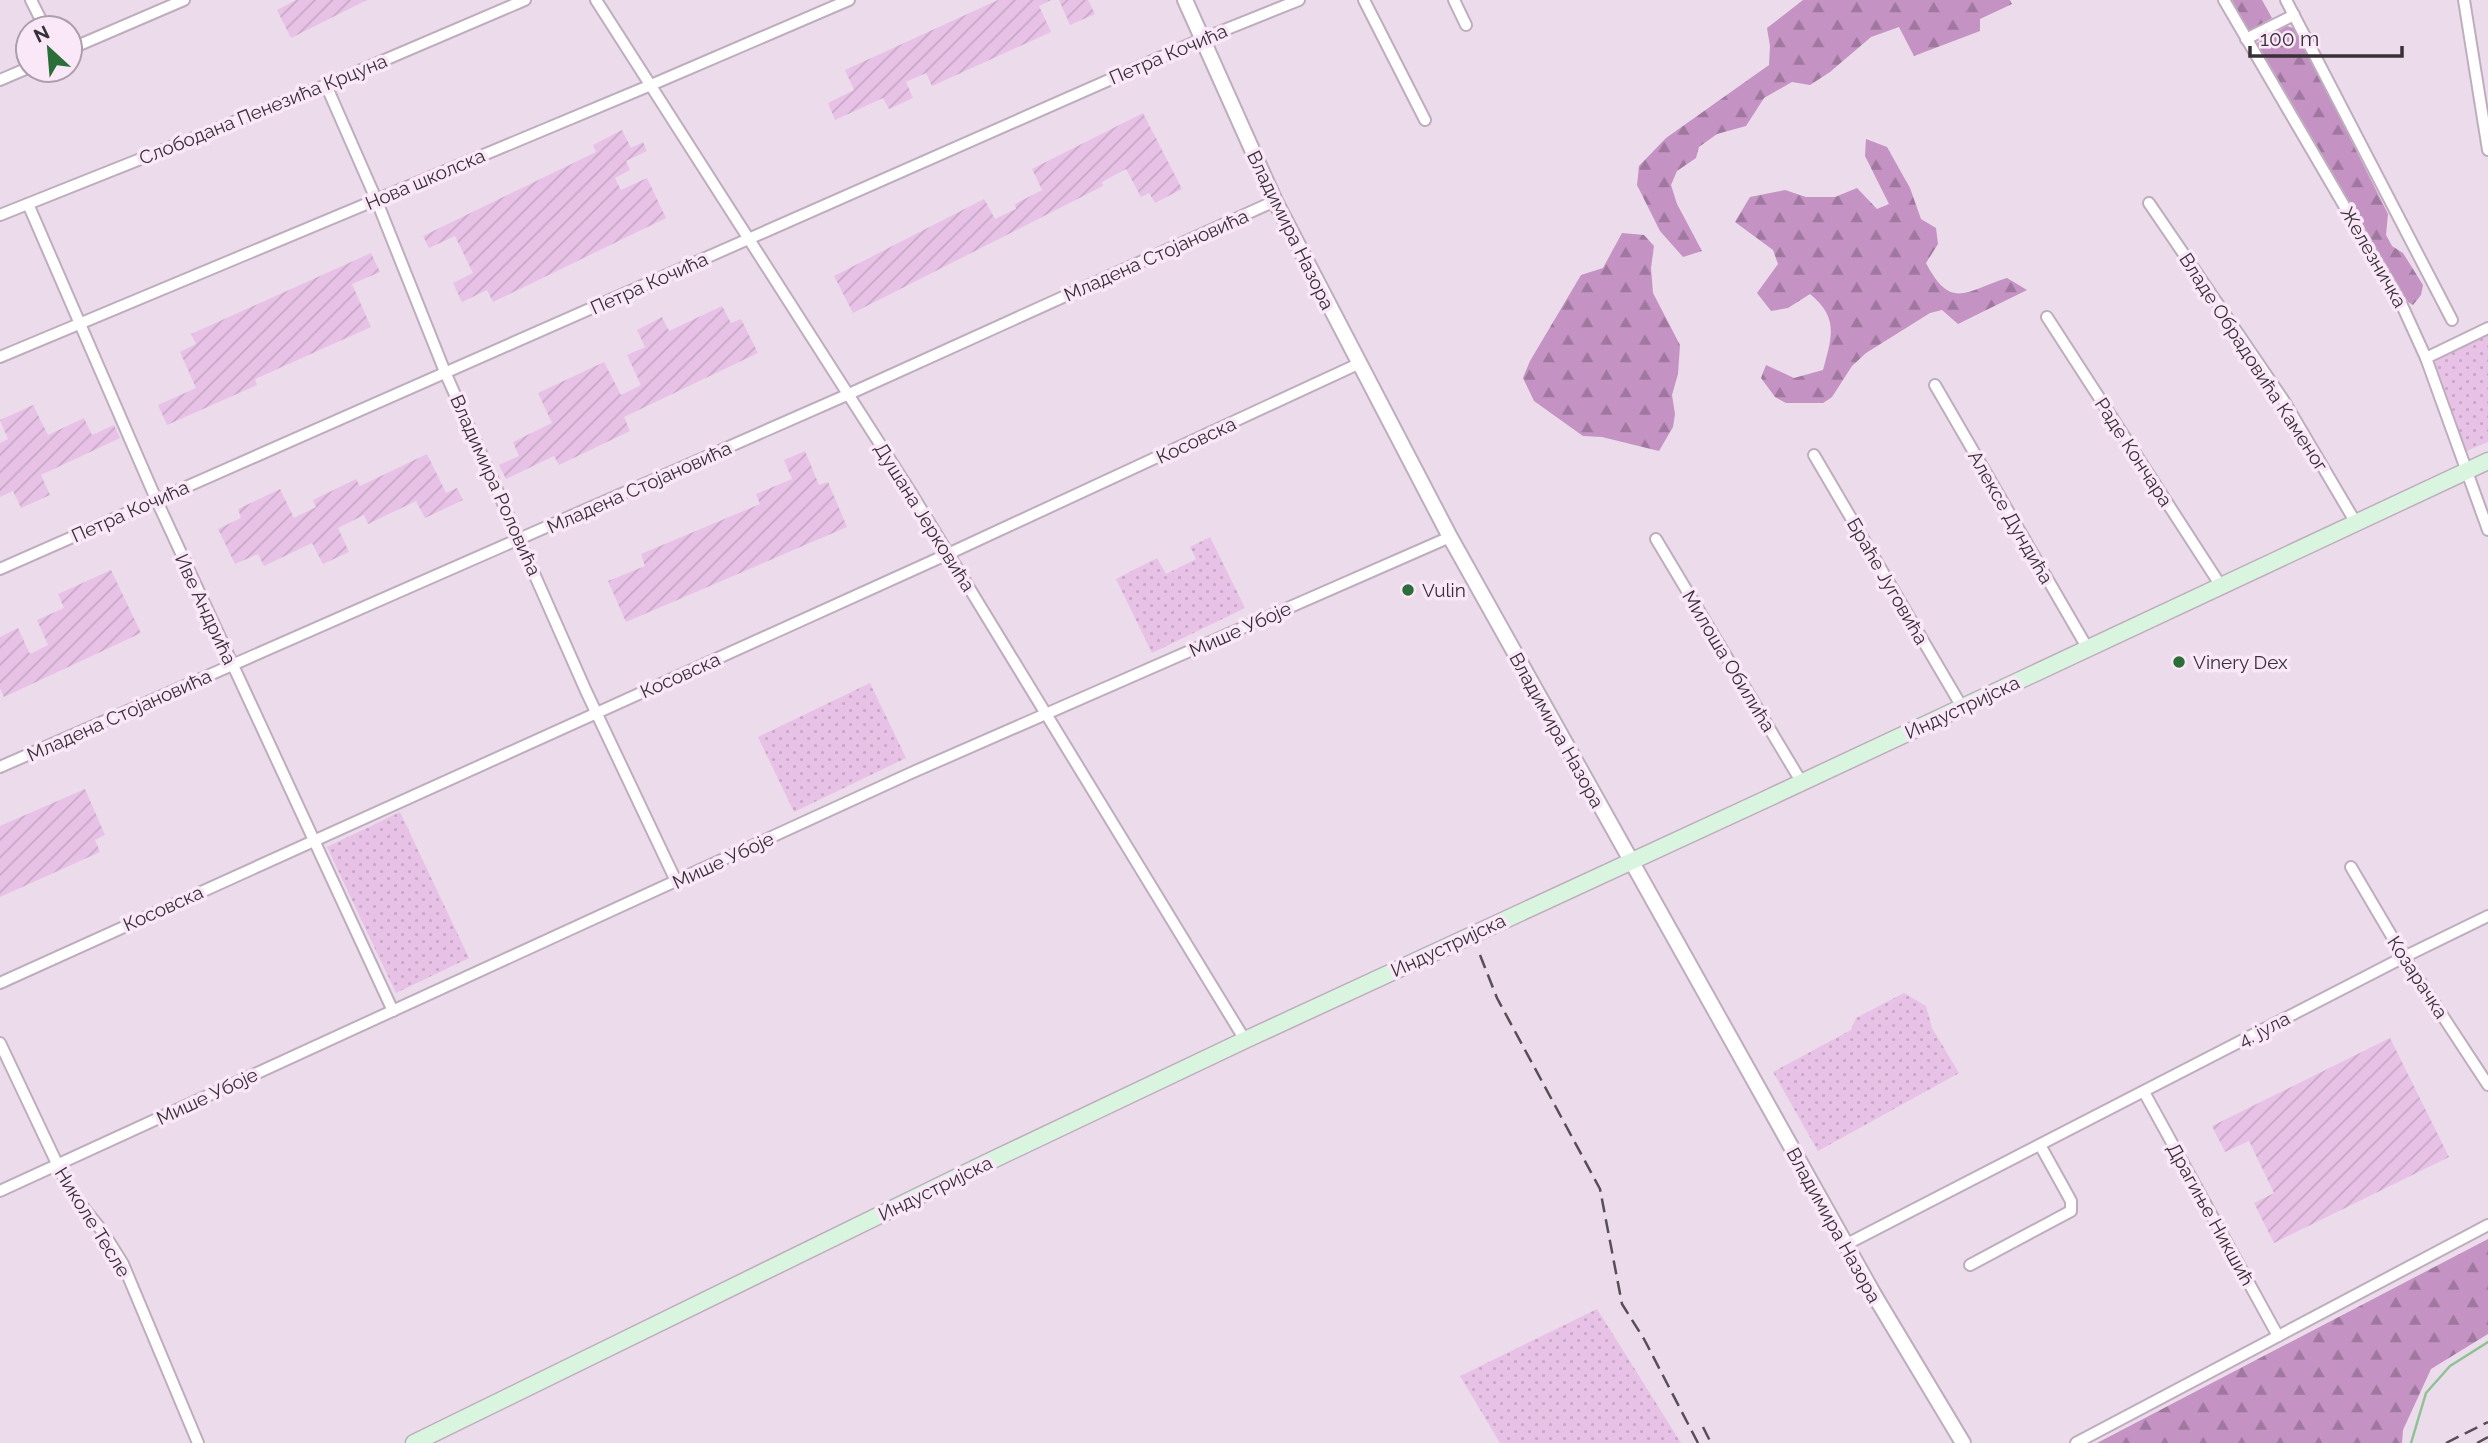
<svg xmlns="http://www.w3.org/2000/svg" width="2488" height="1443" viewBox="0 0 2488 1443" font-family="Raleway,sans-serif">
  <defs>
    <pattern id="grass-dots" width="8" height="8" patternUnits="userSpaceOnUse" patternTransform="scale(1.75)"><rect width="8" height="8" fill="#e7c2e6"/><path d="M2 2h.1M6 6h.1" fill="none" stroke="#c7a7c6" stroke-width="1.8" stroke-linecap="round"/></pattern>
    <pattern id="forest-firs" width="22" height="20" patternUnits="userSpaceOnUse" patternTransform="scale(1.75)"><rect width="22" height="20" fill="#c492c3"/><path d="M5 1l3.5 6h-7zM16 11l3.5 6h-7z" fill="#a0789f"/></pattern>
    <pattern id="garden-furrows" width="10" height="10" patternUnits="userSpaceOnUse" patternTransform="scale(1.75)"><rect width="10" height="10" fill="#e7c2e6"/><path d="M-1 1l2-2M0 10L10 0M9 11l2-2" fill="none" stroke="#c7a7c6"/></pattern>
  </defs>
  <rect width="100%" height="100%" fill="#ecdbeb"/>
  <g fill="url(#grass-dots)">
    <path d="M2488 332V442L2464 452 2429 364Z"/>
    <path d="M1210 537 1245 608 1152 653 1116 579 1157 558 1166 574 1196 559 1190 547Z"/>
    <path d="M870 683 906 758 794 812 758 737Z"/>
    <path d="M400 812 469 958 396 993 327 847Z"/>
    <path d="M1904 993 1926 1006 1932 1028 1959 1073 1818 1151 1773 1072 1851 1030 1856 1018Z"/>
    <path d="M1597 1309 1681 1443H1500L1460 1376Z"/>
  </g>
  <g fill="url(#forest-firs)">
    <path d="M1803 0H2010L2012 4 1980 19V31L1914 56 1899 27 1871 37 1830 72 1810 85 1792 82 1764 98 1746 126 1717 134 1699 147 1696 158 1677 171 1671 185 1677 204 1702 251 1683 257 1660 231 1637 185 1639 166 1666 138 1769 65 1770 46 1767 28Z"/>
    <path d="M2232 0H2262L2272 18 2249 31Z"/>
    <path d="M2287 26 2293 28 2301 40 2388 214 2386 235 2392 246 2403 253 2423 285 2421 295 2413 305 2408 302 2257 43Z"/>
    <path d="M1866 139 1887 147 1910 188 1921 219 1936 228 1938 244 1926 263C1951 311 1966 291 2007 278L2027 290 1958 324 1942 310 1930 313 1866 353 1852 366 1832 397 1823 403H1786L1775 397 1761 378 1766 365 1794 378 1823 370C1832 336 1839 318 1810 294L1788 308 1771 311 1757 293 1778 264 1773 250 1735 222 1750 197 1785 190 1806 197H1835L1857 188 1877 209 1889 204 1865 156Z"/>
    <path d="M1622 233 1644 235 1654 246 1651 268 1653 293 1680 345 1678 374 1672 395 1675 414 1673 427 1659 451 1602 437 1583 436 1534 401 1523 378 1530 361 1581 275 1603 268Z"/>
    <path d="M2488 1239V1334L2431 1369 2403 1430 2402 1443H2097Z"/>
  </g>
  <g fill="url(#garden-furrows)">
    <path d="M296 0H367L291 38 277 10Z"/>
    <path d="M998 0H1051L1039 6 1051 32 932 86 926 73 906 82 913 98 889 109 883 98 835 120 828 103 854 90 845 70Z"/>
    <path d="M1059 0H1088L1095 14 1070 25Z"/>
    <path d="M1143 113 1182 189 1155 203 1149 193 1141 197 1126 169 1102 182 1103 186 853 313 834 276 984 199 995 219 1016 209 1015 204 1042 190 1032 169Z"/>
    <path d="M622 130 631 148 643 142 647 151 626 161 630 170 615 178 621 190 647 178 666 218 493 302 487 290 462 302 453 283 473 273 455 236 429 248 423 236 596 152 593 145Z"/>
    <path d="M371 253 380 272 352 284 371 327 255 379 257 385 167 425 158 405 196 388 180 352 196 344 191 334Z"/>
    <path d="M722 306 731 323 741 319 758 353 624 417 630 431 559 465 554 456 506 479 499 465 519 456 513 442 552 423 538 393 604 362 621 395 641 385 627 355 645 347 637 330 662 317 669 331Z"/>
    <path d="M33 405 48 435 84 418 92 435 114 425 120 438 41 475 50 495 21 508 13 491 0 497V443L8 439 0 420Z"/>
    <path d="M805 451 819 485 828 482 847 527 626 622 608 581 645 566 641 554 760 504 756 494 792 479 784 460Z"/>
    <path d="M427 454 446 493 457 488 463 500 425 518 416 501 368 524 364 515 338 528 349 552 323 564 312 543 264 566 258 554 235 564 218 529 241 518 238 509 280 489 294 518 316 507 313 500 356 479 360 486Z"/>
    <path d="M111 570 141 633 4 697 0 688V637L18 628 30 654 48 645 37 620 64 608 58 594Z"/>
    <path d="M85 789 105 835 95 840 100 852 0 897V826Z"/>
    <path d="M2390 1038 2449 1157 2274 1243 2254 1203 2274 1193 2249 1141 2225 1152 2212 1126Z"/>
  </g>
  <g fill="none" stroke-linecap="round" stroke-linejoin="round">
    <path stroke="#8dc394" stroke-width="2.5" d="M2411 1443 2426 1393 2450 1366 2488 1342"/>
    <g stroke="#beaebd" stroke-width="14">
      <g id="minor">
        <path d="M31 0 45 28"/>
        <path d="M596 0 910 491 1245 1040"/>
        <path d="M1364 0 1425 120"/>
        <path d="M1454 0 1466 25"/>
        <path d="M2224 0 2401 303 2426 358 2488 530"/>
        <path d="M2286 0 2452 320"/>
        <path d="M2464 0 2488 150"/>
        <path d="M2246 39 2294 15"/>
        <path d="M70 49 184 0"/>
        <path d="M0 80 28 68"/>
        <path d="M326 85 376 199 445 372 586 691 676 881"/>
        <path d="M2149 203 2284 401 2356 523"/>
        <path d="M28 204 156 499 393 1011"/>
        <path d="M0 215 326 85 525 0"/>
        <path d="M2047 317 2221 586"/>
        <path d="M0 357 651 85 849 0"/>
        <path d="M2426 358 2488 328"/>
        <path d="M1935 385 2088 649"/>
        <path d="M1814 455 1962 707"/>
        <path d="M1656 539 1802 783"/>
        <path d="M0 569 1202 39 1299 0"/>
        <path d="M0 767 849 394 1275 201"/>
        <path d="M2351 867 2404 957 2488 1085"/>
        <path d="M0 983 948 554 1358 364"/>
        <path d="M0 1043 70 1191 103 1232 123 1264 198 1443"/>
        <path d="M2144 1092 2278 1336"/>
        <path d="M0 1191 911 773 1450 537"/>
        <path d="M1845 1245 2404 957 2488 916"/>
        <path d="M1970 1265 2071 1211V1201L2040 1145"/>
        <path d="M2076 1443 2488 1225"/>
      </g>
    </g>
    <g stroke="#beaebd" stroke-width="18">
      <path id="tertiary" d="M1185 0 1275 201 1450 537 1873 1293 1963 1443"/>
    </g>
    <g stroke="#beaebd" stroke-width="19">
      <path id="secondary" d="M414 1443 984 1164 1245 1040 1762 801 2488 461"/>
    </g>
    <use href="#minor" stroke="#fff" stroke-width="10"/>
    <use href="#tertiary" stroke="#fff" stroke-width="14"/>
    <use href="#secondary" stroke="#daf5df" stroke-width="16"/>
    <g stroke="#574f57" stroke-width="2.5" stroke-dasharray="14 7" stroke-linecap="butt">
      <path d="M1480 955 1497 998 1600 1189 1622 1304 1644 1339 1698 1443"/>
      <path d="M1703 1427 1711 1443"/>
      <path d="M2446 1443 2488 1422"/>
      <path d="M2477 1443 2488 1437"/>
    </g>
  </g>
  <g fill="#2b6e39" stroke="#fae8f9" stroke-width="2.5">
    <circle cx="1408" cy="590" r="7"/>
    <circle cx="2179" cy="662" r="7"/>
  </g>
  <g text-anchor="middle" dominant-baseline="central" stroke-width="7" stroke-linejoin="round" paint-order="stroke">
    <g font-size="19" fill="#373137" stroke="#fae8f9">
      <text transform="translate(1168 54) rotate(-23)">Петра Кочића</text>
      <text transform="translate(263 109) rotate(-22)">Слободана Пенезића Крцуна</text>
      <text transform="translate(425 179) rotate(-23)">Нова школска</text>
      <text transform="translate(1291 230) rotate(64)">Владимира Назора</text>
      <text transform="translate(1156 255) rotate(-24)">Младена Стојановића</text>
      <text transform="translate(2374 257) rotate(60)">Железничка</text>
      <text transform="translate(649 283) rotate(-24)">Петра Кочића</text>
      <text transform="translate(2254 362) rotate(57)">Владе Обрадовића Каменог</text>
      <text transform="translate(1196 440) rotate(-25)">Косовска</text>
      <text transform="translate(2134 452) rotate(57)">Раде Кончара</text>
      <text transform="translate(496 485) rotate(66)">Владимира Роловића</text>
      <text transform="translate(639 487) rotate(-24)">Младена Стојановића</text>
      <text transform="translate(130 511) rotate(-24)">Петра Кочића</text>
      <text transform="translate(925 517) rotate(58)">Душана Јерковића</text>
      <text transform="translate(2011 517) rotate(60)">Алексе Дундића</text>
      <text transform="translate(1888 581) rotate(60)">Браће Југовића</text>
      <text transform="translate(206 609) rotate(65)">Иве Андрића</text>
      <text transform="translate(1240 629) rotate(-24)">Мише Убоје</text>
      <text transform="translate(1729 661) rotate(59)">Милоша Обилића</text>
      <text transform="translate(680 675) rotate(-24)">Косовска</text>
      <text transform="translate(1962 707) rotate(-25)">Индустријска</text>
      <text transform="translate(119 715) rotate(-24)">Младена Стојановића</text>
      <text transform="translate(1557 730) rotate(61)">Владимира Назора</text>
      <text transform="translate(723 860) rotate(-25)">Мише Убоје</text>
      <text transform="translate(163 908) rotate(-24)">Косовска</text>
      <text transform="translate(1448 945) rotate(-25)">Индустријска</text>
      <text transform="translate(2418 977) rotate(57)">Козарачка</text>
      <text transform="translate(2264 1029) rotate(-27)">4. јула</text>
      <text transform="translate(207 1096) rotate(-25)">Мише Убоје</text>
      <text transform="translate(935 1188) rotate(-26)">Индустријска</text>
      <text transform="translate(2211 1214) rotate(61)">Драгиње Никшић</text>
      <text transform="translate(93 1222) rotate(58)">Николе Тесле</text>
      <text transform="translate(1834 1225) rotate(61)">Владимира Назора</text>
    </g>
    <g font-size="19" fill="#373137" stroke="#fae8f9" text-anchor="start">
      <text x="1422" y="590">Vulin</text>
      <text x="2193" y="662">Vinery Dex</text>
    </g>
  </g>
  <g transform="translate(49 49) rotate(334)"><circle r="33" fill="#fae8f9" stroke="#ac9fab" stroke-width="2"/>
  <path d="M0-5L12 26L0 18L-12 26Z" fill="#2b6e39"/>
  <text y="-10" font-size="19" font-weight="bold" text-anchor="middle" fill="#373137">N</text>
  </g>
  <path d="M2250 46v10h152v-10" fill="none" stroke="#373137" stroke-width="3.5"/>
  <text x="2260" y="46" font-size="21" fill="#373137" stroke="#fae8f9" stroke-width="5" paint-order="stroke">100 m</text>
</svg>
